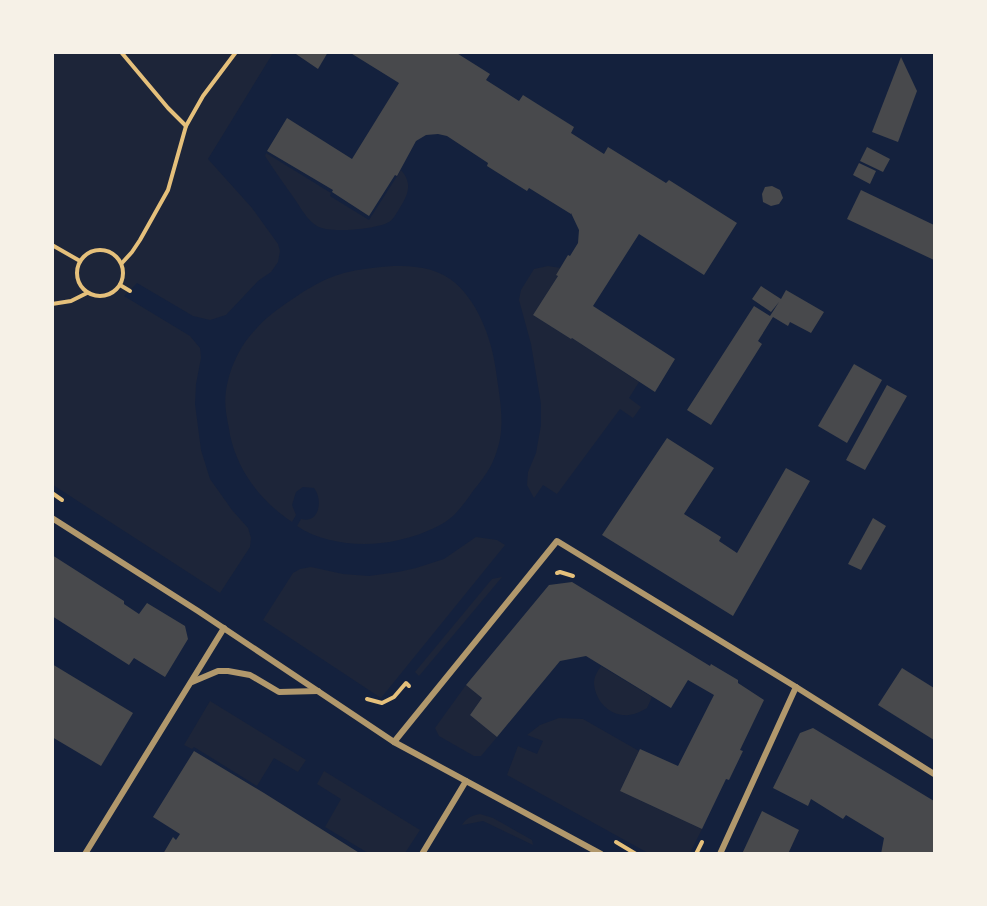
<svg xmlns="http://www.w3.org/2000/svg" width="987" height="906" viewBox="0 0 987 906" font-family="'Fira Sans',sans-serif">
  <rect width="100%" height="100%" fill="#14213d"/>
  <g fill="#1d2539">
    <path d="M52 53H273L208 159 252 208 278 244 280 251 278 262 271 272 258 281 226 315 210 320 193 316 137 283 124 296 190 336 200 348 201 358 196 384 195 404 201 450 210 479 232 510 248 528 251 538 250 547 220 593 53 485Z"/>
    <path d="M266 153 331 193 330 196 369 220 401 170C414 185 407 196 398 211 395 215 393 220 389 222 377 229 329 234 317 226 307 220 301 208 294 198 284 184 274 170 265 156Z"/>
    <path d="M393 266C413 266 433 267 450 279 477 298 492 339 496 371 499 394 504 416 500 439 495 462 488 473 473 491 467 500 460 509 453 516 436 531 403 541 381 543 354 546 320 542 297 526L301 519C320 524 323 499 314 488L303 487 296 492 292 505 296 515 292 522C261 501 238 472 230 435 229 427 227 420 226 412 222 384 236 349 256 329 266 317 278 309 291 300 307 289 325 278 344 273 360 269 377 267 393 266Z"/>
    <path d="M548 266 561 268 558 276 533 315 571 339 572 338 639 382 629 398 641 407 633 418 620 409 557 494 543 485 534 498 527 485 528 472 536 453 541 425V404L531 344 519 300 521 290 534 269Z"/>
    <path d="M476 537 497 540 505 545 381 698 263 620 293 573 300 569 311 567 343 574 369 576 398 572 416 568 444 559Z"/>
    <path d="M502 577 419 676 415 672 492 579Z"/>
    <path d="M601 666 652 697 647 708C642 711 636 714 629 715 611 717 595 702 594 683 594 676 598 671 601 666Z"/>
    <path d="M466 685 482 698 470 715 497 737 481 756H474L439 736 435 728Z"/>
    <path d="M210 701 306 760 298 772 274 758 257 786 194 747 192 749 184 745Z"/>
    <path d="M559 718 583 719 639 751 620 791 702 829 690 853H648L507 775 518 746 537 754 543 741 527 735 540 725Z"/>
    <path d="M324 771 420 830 405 853H368L325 827 341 799 317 784Z"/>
    <path d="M480 814 493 818 532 840 533 845 483 821 462 825C466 818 473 815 480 814Z"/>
  </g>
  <g fill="#48494c">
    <path d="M293 52H328L318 69Z"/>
    <path d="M349 52H455L490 74 486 80 519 101 523 95 574 127 571 133 604 154 608 147 666 183 669 180 737 223 704 275 639 234 593 306 675 359 655 392 572 338 571 339 533 315 558 276 556 275 568 255 570 256 578 243 579 230 571 213V214L529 188 527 191 487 166 488 163 447 136 438 134 426 135 416 141 397 176 395 175 369 216 332 192 333 190 267 151 287 118 352 159 399 83Z"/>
    <path d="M901 57 917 91 898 142 872 132Z"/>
    <path d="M867 147 890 159 883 172 860 161Z"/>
    <path d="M859 163 876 171 870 184 853 175Z"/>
    <path d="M772 186 780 190 783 198 779 204 771 206 763 202 762 194 765 187Z"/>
    <path d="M861 190 934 225V260L847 219Z"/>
    <path d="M761 286 781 299 786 290 824 312 811 333 790 322 788 326 773 317 758 341 762 344 711 425 687 410 754 306 770 316 779 302 771 312 752 299Z"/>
    <path d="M854 364 882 380 847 443 818 426Z"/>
    <path d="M887 385 907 396 865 470 846 460Z"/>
    <path d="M667 438 714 468 684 514 721 537 719 541 737 553 786 468 810 481 733 616 602 535Z"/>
    <path d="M873 518 886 526 861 570 848 564Z"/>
    <path d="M52 555 124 601V604L139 614 147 603 185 626 188 639 165 677 134 658 129 665 52 616Z"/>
    <path d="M572 582 710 666 711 664 738 680V683L764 700 740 750 743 751 729 780 726 779 702 829 620 791 640 749 678 766 714 695 688 680 671 708 586 656 560 661 497 737 470 715 482 698 466 685 549 585Z"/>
    <path d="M52 664 133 713 101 766 52 737Z"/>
    <path d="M902 668 934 688V740L878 705Z"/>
    <path d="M813 728 934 801V854H881L884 838 846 815 843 819 811 799 808 806 773 788 800 733Z"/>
    <path d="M194 751 264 793 361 854H163L173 837 176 840 180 834 153 817Z"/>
    <path d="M762 811 799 830 788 854H742Z"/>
  </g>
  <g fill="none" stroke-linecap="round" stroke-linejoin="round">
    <g stroke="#e5c07b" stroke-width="4">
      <path d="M121 52 168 108 186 126"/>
      <path d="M52 245 80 261"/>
      <circle cx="100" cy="273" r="23"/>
      <path d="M122 263 132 252 140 240 168 190 186 126 203 96 236 52"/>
      <path d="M120 285 130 291"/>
      <path d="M52 304 71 301 87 293"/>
      <path d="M52 493 62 500"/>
      <path d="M557 573 560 572 573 576"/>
      <path d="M367 699 382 703 394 697 406 683 409 686"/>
      <path d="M616 842 636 854"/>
      <path d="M696 854 702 842"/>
    </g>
    <g stroke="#b1986c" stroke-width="6">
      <path d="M52 518 198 611 394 742 601 854"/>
      <path d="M192 682 218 671H228L250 675 279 692 318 691"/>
      <path d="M394 742 557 541 796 687 934 774"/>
      <path d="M85 854 224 628"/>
      <path d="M422 854 466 781"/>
      <path d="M720 854 796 687"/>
    </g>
  </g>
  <rect width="987" height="906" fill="none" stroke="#f6f1e7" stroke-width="108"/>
</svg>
